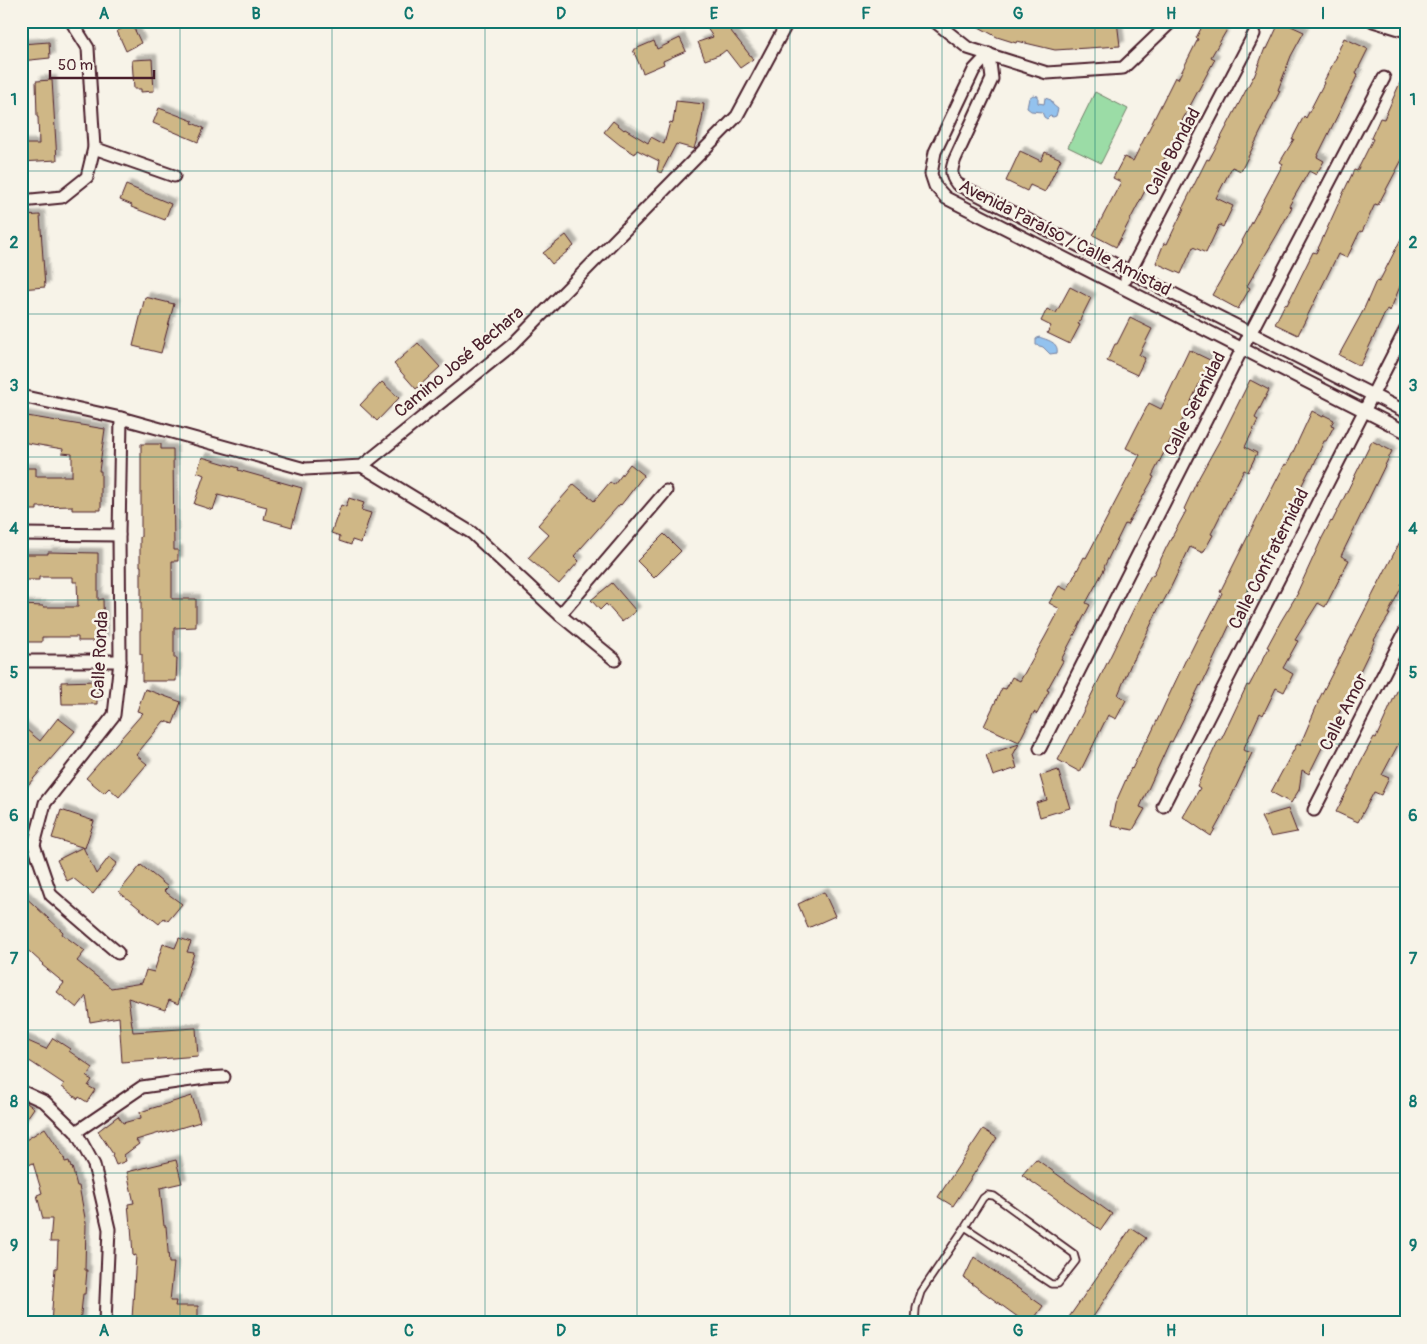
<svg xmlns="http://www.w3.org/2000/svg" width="1427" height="1344" viewBox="0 0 1427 1344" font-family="Pangolin,sans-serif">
  <defs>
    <filter id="shadow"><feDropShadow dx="4.5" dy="-4.5" stdDeviation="1" flood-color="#0004"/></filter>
  </defs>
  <rect width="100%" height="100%" fill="#f7f3e8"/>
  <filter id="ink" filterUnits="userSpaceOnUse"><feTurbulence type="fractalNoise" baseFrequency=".02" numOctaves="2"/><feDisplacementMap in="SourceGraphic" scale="10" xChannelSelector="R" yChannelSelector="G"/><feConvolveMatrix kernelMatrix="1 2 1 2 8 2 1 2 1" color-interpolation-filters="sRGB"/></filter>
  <g filter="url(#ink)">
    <path fill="#9bdca6" stroke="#727e68" d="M1095 92 1128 109 1101 163 1068 147Z"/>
    <g fill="#93c2ee" stroke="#7681a0">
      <path d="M1033 95 1038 96V103L1044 104 1045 98 1051 100 1053 105 1058 109 1056 116 1053 117 1050 116 1047 119 1044 117 1042 112 1031 111 1027 108 1029 98Z"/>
      <path d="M1039 337C1047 340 1059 342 1057 353L1050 354 1043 347 1036 345V339Z"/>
    </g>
    <g fill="#cfb786" stroke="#4a1f2b" filter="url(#shadow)">
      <path d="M702 21H723L753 59 740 68 726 50 721 54 705 60 698 42 713 37Z"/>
      <path d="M968 21H1117L1120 46 1055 50 1017 41 1016 43 997 37Z"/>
      <path d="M1205 21H1232L1211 57 1215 59 1182 121 1185 123 1176 140 1174 139 1151 186 1148 185 1116 247 1093 235 1121 182 1113 178 1124 157 1133 161 1175 77 1178 79 1198 39 1196 38Z"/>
      <path d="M1280 21 1304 32 1291 56 1278 90 1280 91 1266 119H1267L1241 171 1232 167 1216 198 1233 206 1223 227 1219 225 1206 253 1193 247 1181 274 1156 263 1164 243 1167 244 1184 208 1183 207 1207 159 1209 160 1253 77H1254L1265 48 1267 49Z"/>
      <path d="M132 24 141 43 126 51 117 31Z"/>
      <path d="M680 38 686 51 663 61 664 64 643 73 633 50 654 41 657 49Z"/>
      <path d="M1344 38 1368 49 1356 73 1358 74 1317 157 1324 161 1316 175 1309 171 1289 206 1292 207 1277 235 1247 286 1250 288 1238 309 1212 295 1243 242 1242 241 1283 164 1280 162 1294 139H1292L1304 116 1306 118 1324 83H1323L1337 56H1336Z"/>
      <path d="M49 42 50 58 21 61V44Z"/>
      <path d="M152 59 154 91 141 92V89H134L132 60Z"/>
      <path d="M1406 69V152L1378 205 1375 204 1362 232 1360 231 1347 258 1338 254 1298 335 1275 324 1285 304 1287 305 1313 252 1316 253 1345 189 1354 170 1357 171 1373 139 1371 138 1380 118 1384 119Z"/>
      <path d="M52 80 57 160 21 162V144H39L38 117H37L36 81Z"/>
      <path d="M676 101 704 104 702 120 694 149 676 144 661 173 657 171 659 161 637 150 635 154 620 145 604 132 613 121 624 130 625 129 648 143 651 137 664 144 670 122 673 123Z"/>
      <path d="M159 108 193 121 192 123 204 128 198 142 153 123Z"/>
      <path d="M1020 151 1041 161 1045 152 1061 159 1045 192 1030 185 1027 191 1006 181Z"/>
      <path d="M126 185 171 204 165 220 131 207 132 205 120 200Z"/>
      <path d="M40 215 45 287 21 289V216Z"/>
      <path d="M1406 229V286L1401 284 1390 311 1387 309 1360 366 1339 355 1363 311 1376 281 1379 282Z"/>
      <path d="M566 235 574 246 552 264 543 253Z"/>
      <path d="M1070 287 1091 298 1078 324 1080 325 1070 344 1047 333 1051 326 1041 321 1047 309 1056 313Z"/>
      <path d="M145 297 174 304 161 353 133 346Z"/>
      <path d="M1130 318 1152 329 1139 355 1145 358 1137 375 1107 361 1115 344H1117Z"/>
      <path d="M418 343 440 367 416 389 394 364Z"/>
      <path d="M1189 350 1214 362 1204 382 1201 380 1174 438 1172 437 1152 476 1154 477 1127 525 1125 524 1104 567 1105 568 1086 603 1090 605 1061 660 1063 661 1047 690 1049 691 1037 714 1034 712 1019 742 984 726 1002 688 1006 689 1012 677 1020 681 1045 637 1060 609 1049 603 1059 586 1067 590 1084 557 1086 558 1140 455 1126 448 1135 430 1149 403 1161 409Z"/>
      <path d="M1250 380 1269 390 1255 418 1258 420 1245 447 1257 453 1248 472 1244 470 1224 508 1211 534 1213 535 1203 553 1190 547 1170 589 1162 604 1161 603 1147 633 1134 659H1133L1118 695 1126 700 1116 719 1108 715 1080 772 1058 760 1082 714 1140 596 1151 575 1153 576 1166 548 1186 511 1184 509 1197 481 1222 436Z"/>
      <path d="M382 382 399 398 377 421 360 405Z"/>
      <path d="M1312 411 1323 417 1324 415 1334 420 1331 425 1334 426 1326 441H1324L1312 469H1310L1256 576 1240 603 1201 686 1200 685 1172 742 1170 741 1140 807 1145 809 1133 830 1111 826 1115 804 1131 768 1132 769 1145 742H1147L1187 657H1188L1202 629 1203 630 1222 593 1220 592 1258 516 1285 464 1287 465Z"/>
      <path d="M21 415 105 429 99 471H101V510H72V506L37 507V510H21V468H36V476H72V454L62 453 63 449 21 442Z"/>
      <path d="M1372 441 1392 451 1341 556 1349 560 1325 607 1318 603 1295 640 1298 641 1283 668 1293 674 1284 692 1276 688 1263 715 1260 713 1243 750 1252 753 1222 816 1211 836 1183 817 1200 788 1197 786 1219 739 1221 740 1247 685 1249 686 1269 648 1267 647 1281 621 1298 593H1297L1322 538 1331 521 1332 522Z"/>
      <path d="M141 444H161V449H173L174 550H178V561H172V599H196V627L174 628V658H177L176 681H142V654H140V630H141V566H140V537H141Z"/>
      <path d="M202 457 239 468 238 470 302 488 292 527 264 519 267 507 229 497V498L218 495 213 510 194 504 204 475 197 472Z"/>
      <path d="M630 464 644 475 621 505 620 504 574 556 579 561 559 584 528 558 549 535 538 525 574 484 594 501 610 482 614 485Z"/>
      <path d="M349 498 364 503 361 510 371 513 361 543 352 540 351 545 339 541 340 536 331 533 341 505 346 507Z"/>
      <path d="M1406 530V577L1401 585 1402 586 1388 614H1390L1374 640H1375L1362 667 1309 774 1302 770 1299 790 1291 803 1271 792 1297 744 1300 745 1318 703H1317Z"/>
      <path d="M664 534 681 551 654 578 637 561Z"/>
      <path d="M48 552 98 553V600L103 599 104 641H78V637H42V642H21V605L43 606V607H78L77 582H73V577H39V580H21V554H48Z"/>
      <path d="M612 583 636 611 622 622 606 604 600 610 591 600Z"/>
      <path d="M1406 671V744L1400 741 1382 775 1389 778 1381 795 1374 792 1358 822 1336 812 1352 781 1360 763 1374 737 1376 738Z"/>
      <path d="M97 681V704H62L61 682Z"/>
      <path d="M145 689 181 702 173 724 164 721 136 755 147 764 119 797 109 788 104 793 86 778 143 713 137 711Z"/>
      <path d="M58 718 75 731 21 793V725L40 741Z"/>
      <path d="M1019 744 1013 755 1017 768 993 776 986 755Z"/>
      <path d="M1058 770 1070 808 1040 817 1036 803 1047 800 1040 776Z"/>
      <path d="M1288 809 1297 832 1271 837 1261 817Z"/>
      <path d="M61 810 94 821 85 848 52 838Z"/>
      <path d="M83 847 96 874 109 857 117 863 93 894 73 878 67 881 57 860Z"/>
      <path d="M141 865 168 887 164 891 182 904 168 921 164 918 159 924 119 892Z"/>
      <path d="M824 892 835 916 808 928 798 904Z"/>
      <path d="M21 893 63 932 62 934 85 951 77 961 111 988 142 983 146 970 154 972 163 944 175 948 179 938 191 942 187 952 194 953 178 1004 169 1000 165 1010 128 998 133 1032 196 1028 198 1056 122 1062 119 1017 90 1022 86 996 77 1008 57 992 64 983 42 965 43 964 21 944Z"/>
      <path d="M21 1038 46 1049 53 1038 70 1049 69 1051 93 1068 87 1077 92 1080 88 1086 95 1090 87 1102 79 1097 78 1099 62 1087 64 1084 31 1062 21 1058Z"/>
      <path d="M192 1096 200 1122 163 1133V1132L136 1140 139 1144 124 1155 126 1161 116 1165 112 1155 113 1154 98 1131 118 1116 123 1123 141 1118 140 1112Z"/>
      <path d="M21 1099 34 1108 21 1127Z"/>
      <path d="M45 1128 64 1157 65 1162 69 1161 71 1168 72 1167 77 1186H79L86 1223 85 1270H87L85 1294H83L80 1323H51L55 1268H57L58 1242H50L52 1219H43L37 1195 42 1193 33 1163 29 1165 21 1154V1143Z"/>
      <path d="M983 1129 997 1138 953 1206 938 1197Z"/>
      <path d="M1036 1159 1112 1214 1101 1230 1022 1175Z"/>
      <path d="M176 1160 182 1183 160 1188 164 1226H166L169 1263H174L170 1301H176L175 1306H198V1320L174 1319 173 1323 132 1319 136 1255 133 1256 131 1225H130L128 1204 134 1203 127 1172Z"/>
      <path d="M1131 1228 1146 1238 1089 1323H1065Z"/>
      <path d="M974 1257 1043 1306 1031 1323H1026L964 1278Z"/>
    </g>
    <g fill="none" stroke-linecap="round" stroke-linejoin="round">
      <g stroke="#4a1f2b" stroke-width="9">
        <path id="service" d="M915 1323 916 1308 921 1292 965 1227 983 1198 987 1195 994 1196 1074 1254 1076 1261 1058 1284H1051L965 1227"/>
      </g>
      <g stroke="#4a1f2b" stroke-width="15">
        <g id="minor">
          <path d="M934 21 968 48 1047 73 1123 68 1172 21"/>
          <path d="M1373 21 1406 31"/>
          <path d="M989 54 974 70 935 152 931 174 935 186 946 198 1406 432"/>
          <path d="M989 54 992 79 955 159C951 170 950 175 957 184L1406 412"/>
          <path d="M94 148 174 176"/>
          <path d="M21 201 62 197 87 177 94 148 88 48 71 21"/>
          <path d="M1126 279 1254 34"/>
          <path d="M21 396 121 418 305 469 362 466 512 345 737 116 788 21"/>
          <path d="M362 466 472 533 560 615 615 660"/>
          <path d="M21 534 119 535"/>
          <path d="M560 615 666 491"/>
          <path d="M21 661H120"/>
          <path d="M1040 748 1242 349 1384 78"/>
          <path d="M1163 806 1406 329"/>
          <path d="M1314 810 1406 630"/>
          <path d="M118 953 51 895 34 845 45 803 114 715 120 661 119 535 121 418"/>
          <path d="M21 1091 45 1102 76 1132 94 1165 109 1229 105 1323"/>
          <path d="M76 1132 142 1087 205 1078 224 1077"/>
        </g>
      </g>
      <use href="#service" stroke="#f7f3e8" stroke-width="5.5"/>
      <use href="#minor" stroke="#f7f3e8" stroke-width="11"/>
    </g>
  </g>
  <path fill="none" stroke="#0f766e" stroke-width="1" stroke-opacity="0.55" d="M180 21V1323M332 21V1323M485 21V1323M637 21V1323M790 21V1323M942 21V1323M1095 21V1323M1247 21V1323M21 171H1406M21 314H1406M21 457H1406M21 600H1406M21 744H1406M21 887H1406M21 1030H1406M21 1173H1406"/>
  <g text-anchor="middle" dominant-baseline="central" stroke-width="5" stroke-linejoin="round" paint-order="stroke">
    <g font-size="18" fill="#4a1f2b" stroke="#f7f3e8">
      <text transform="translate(1173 152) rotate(-62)">Calle Bondad</text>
      <text transform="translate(1065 238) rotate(27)">Avenida Paraíso / Calle Amistad</text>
      <text transform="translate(459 362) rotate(-40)">Camino José Bechara</text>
      <text transform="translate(1195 404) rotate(-63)">Calle Serenidad</text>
      <text transform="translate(1269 559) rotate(-63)">Calle Confraternidad</text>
      <text transform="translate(100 655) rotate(-87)">Calle Ronda</text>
      <text transform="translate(1344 712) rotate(-63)">Calle Amor</text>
    </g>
  </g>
  <rect width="1427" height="1344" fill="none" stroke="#f7f3e8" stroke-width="55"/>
  <path d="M50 70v8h104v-8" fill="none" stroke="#4a1f2b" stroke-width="2.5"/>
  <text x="58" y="70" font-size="15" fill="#4a1f2b" stroke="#f7f3e8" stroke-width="4" paint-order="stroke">50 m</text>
  <rect x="28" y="28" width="1372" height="1288" fill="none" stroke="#0f766e" stroke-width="2"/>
  <g font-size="16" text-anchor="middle" font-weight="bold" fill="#0f766e">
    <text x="104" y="19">A</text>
    <text x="256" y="19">B</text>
    <text x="409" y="19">C</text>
    <text x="561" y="19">D</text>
    <text x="714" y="19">E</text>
    <text x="866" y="19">F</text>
    <text x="1018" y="19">G</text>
    <text x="1171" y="19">H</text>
    <text x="1323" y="19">I</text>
    <text x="14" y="105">1</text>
    <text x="1413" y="105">1</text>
    <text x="14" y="248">2</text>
    <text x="1413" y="248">2</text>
    <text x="14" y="391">3</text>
    <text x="1413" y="391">3</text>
    <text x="14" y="534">4</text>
    <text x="1413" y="534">4</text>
    <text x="14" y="678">5</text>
    <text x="1413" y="678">5</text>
    <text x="14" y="821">6</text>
    <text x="1413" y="821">6</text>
    <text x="14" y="964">7</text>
    <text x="1413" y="964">7</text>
    <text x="14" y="1107">8</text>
    <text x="1413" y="1107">8</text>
    <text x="14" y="1251">9</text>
    <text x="1413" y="1251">9</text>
    <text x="104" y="1336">A</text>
    <text x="256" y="1336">B</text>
    <text x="409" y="1336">C</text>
    <text x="561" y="1336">D</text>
    <text x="714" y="1336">E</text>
    <text x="866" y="1336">F</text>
    <text x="1018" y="1336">G</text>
    <text x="1171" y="1336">H</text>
    <text x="1323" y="1336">I</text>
  </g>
</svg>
